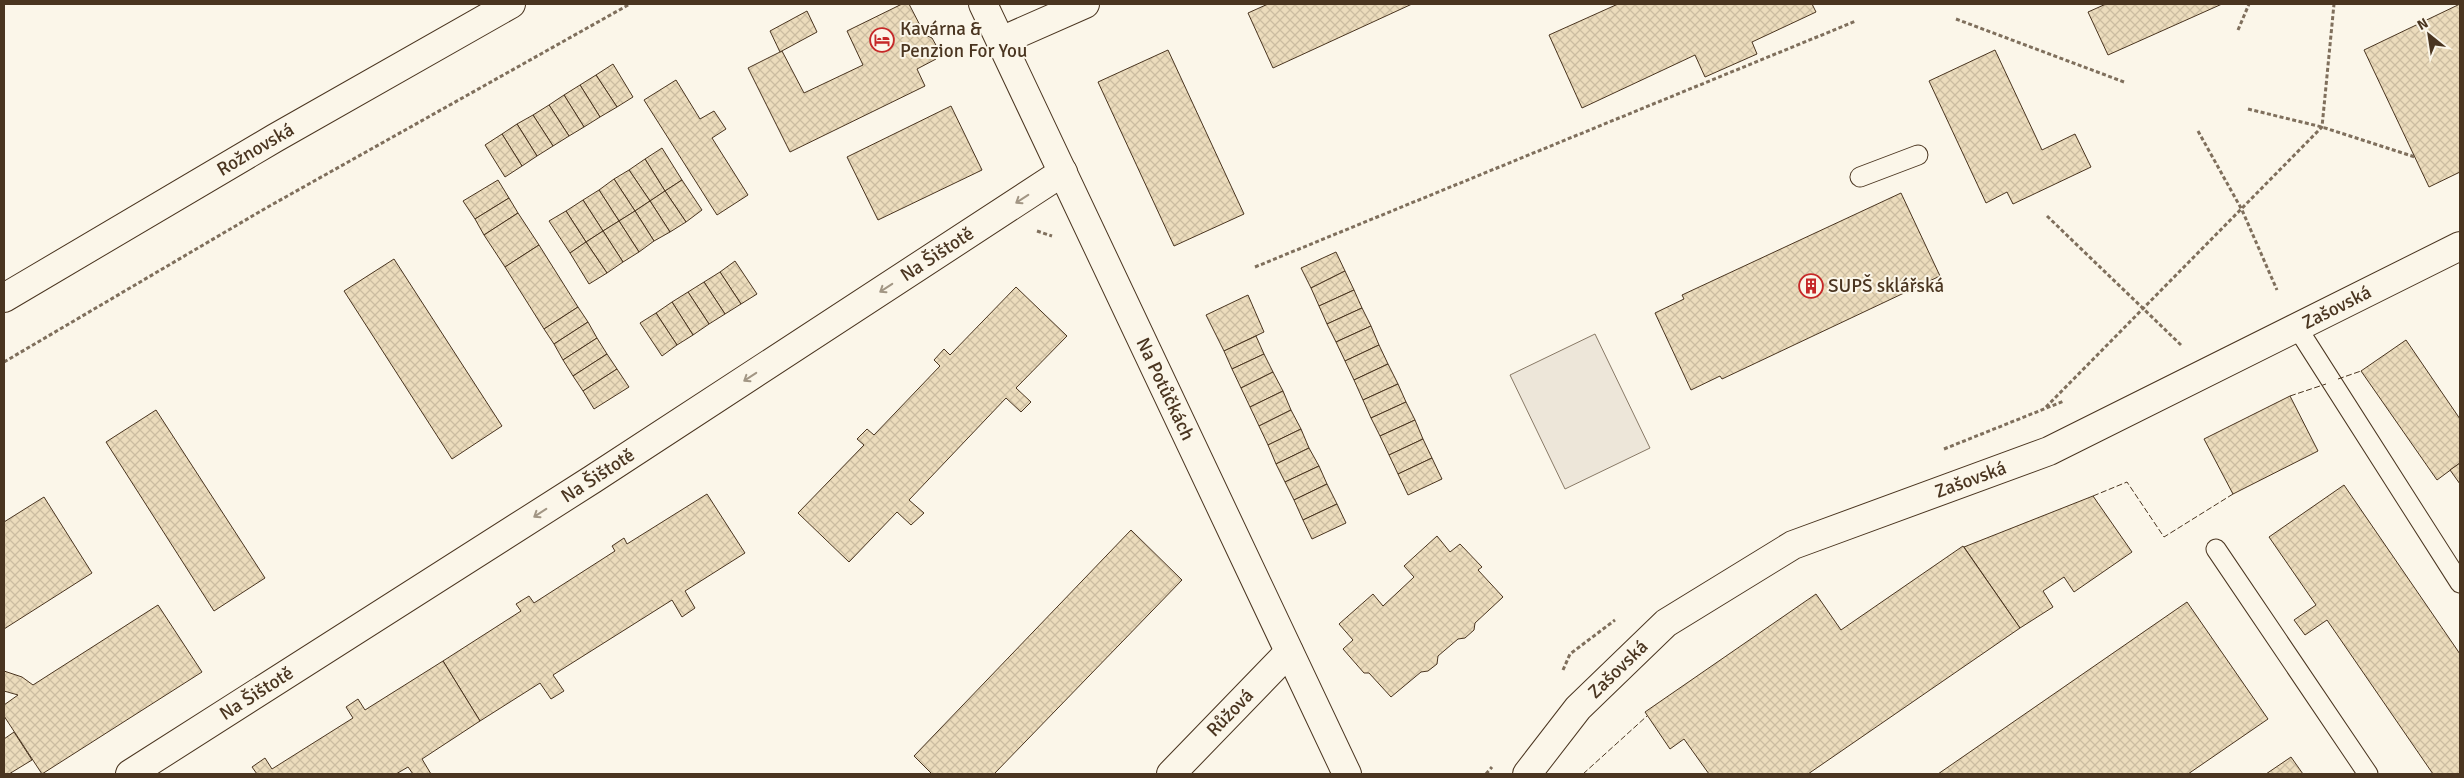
<svg xmlns="http://www.w3.org/2000/svg" width="2464" height="778" viewBox="0 0 2464 778" font-family="Signika,sans-serif">
  <defs>
    <pattern id="building-cross-hatch" width="8" height="8" patternUnits="userSpaceOnUse" patternTransform="scale(1.25)"><rect width="8" height="8" fill="#ecdcbc"/><path d="M0 0l8 8M0 8l8-8" fill="none" stroke="#ccbda1"/></pattern>
  </defs>
  <rect width="100%" height="100%" fill="#fbf6e9"/>
  <path fill="#ede6d9" stroke="#887966" d="M1595 334 1650 448 1565 489 1510 375Z"/>
  <g fill="url(#building-cross-hatch)" stroke="#4a3520">
    <path d="M902 4H909L925 35 932 38 937 47 934 54 936 59 917 69 925 86 790 152 748 68 782 51 804 93 863 65 847 31Z"/>
    <path d="M1268 4H1412L1273 68 1248 13Z"/>
    <path d="M1618 4H1812L1816 12 1752 42 1757 54 1705 77 1695 55 1582 108 1549 35Z"/>
    <path d="M2106 4H2222L2108 55 2088 12Z"/>
    <path d="M2460 4V172L2429 187 2364 50Z"/>
    <path d="M807 11 817 32 780 52 770 31Z"/>
    <path d="M1168 50 1244 214 1174 246 1098 82Z"/>
    <path d="M1995 50 2042 150 2075 134 2091 167 2013 204 2007 192 1986 203 1929 81Z"/>
    <path d="M613 64 633 97 617 107 596 75Z"/>
    <path d="M596 75 617 107 600 117 580 85Z"/>
    <path d="M676 80 700 119 714 111 726 129 712 138 748 195 717 215 644 100Z"/>
    <path d="M580 85 600 117 584 127 564 95Z"/>
    <path d="M564 95 584 127 569 136 549 105Z"/>
    <path d="M549 105 569 136 553 146 533 115Z"/>
    <path d="M951 106 982 170 878 220 847 157Z"/>
    <path d="M533 115 553 146 537 156 517 124Z"/>
    <path d="M517 124 537 156 522 166 502 134Z"/>
    <path d="M502 134 522 166 505 177 485 145Z"/>
    <path d="M662 148 682 180 665 191 645 159Z"/>
    <path d="M645 159 665 191 650 201 629 170Z"/>
    <path d="M629 170 650 201 635 211 614 179Z"/>
    <path d="M614 179 635 211 619 221 599 190Z"/>
    <path d="M498 180 509 198 475 219 463 201Z"/>
    <path d="M682 180 702 210 686 222 665 191Z"/>
    <path d="M599 190 619 221 603 231 583 200Z"/>
    <path d="M665 191 686 222 670 232 650 201Z"/>
    <path d="M1901 193 1940 276 1722 379 1720 376 1691 390 1655 313 1684 299 1682 295Z"/>
    <path d="M509 198 518 213 484 235 475 219Z"/>
    <path d="M583 200 603 231 586 242 566 211Z"/>
    <path d="M650 201 670 232 654 241 635 211Z"/>
    <path d="M566 211 586 242 570 253 549 221Z"/>
    <path d="M635 211 654 241 639 252 619 221Z"/>
    <path d="M518 213 539 245 505 267 484 235Z"/>
    <path d="M619 221 639 252 623 262 603 231Z"/>
    <path d="M603 231 623 262 607 273 586 242Z"/>
    <path d="M586 242 607 273 589 284 570 253Z"/>
    <path d="M539 245 578 307 544 329 505 267Z"/>
    <path d="M1336 252 1345 271 1311 288 1301 268Z"/>
    <path d="M394 259 502 426 452 459 344 291Z"/>
    <path d="M735 261 757 294 741 304 720 272Z"/>
    <path d="M1345 271 1354 290 1319 306 1311 288Z"/>
    <path d="M720 272 741 304 725 314 704 282Z"/>
    <path d="M704 282 725 314 709 324 688 292Z"/>
    <path d="M1016 287 1067 336 1016 388 1031 402 1021 412 1006 398 909 500 924 513 911 525 897 512 849 562 798 513 864 445 857 439 867 429 874 435 940 366 934 360 944 349 950 355Z"/>
    <path d="M1354 290 1362 308 1327 324 1319 306Z"/>
    <path d="M688 292 709 324 693 335 672 302Z"/>
    <path d="M1248 295 1264 332 1224 351 1206 315Z"/>
    <path d="M672 302 693 335 677 345 656 313Z"/>
    <path d="M578 307 588 322 554 344 544 329Z"/>
    <path d="M1362 308 1371 326 1336 342 1327 324Z"/>
    <path d="M656 313 677 345 662 356 640 323Z"/>
    <path d="M588 322 597 338 563 360 554 344Z"/>
    <path d="M1371 326 1379 345 1345 361 1336 342Z"/>
    <path d="M1256 336 1264 354 1232 369 1224 351Z"/>
    <path d="M597 338 607 354 573 376 563 360Z"/>
    <path d="M2406 340 2460 419V463L2437 480 2361 371Z"/>
    <path d="M1379 345 1388 364 1354 380 1345 361Z"/>
    <path d="M607 354 617 369 583 391 573 376Z"/>
    <path d="M1264 354 1273 372 1241 388 1232 369Z"/>
    <path d="M1388 364 1398 384 1363 400 1354 380Z"/>
    <path d="M617 369 629 387 594 409 583 391Z"/>
    <path d="M1273 372 1283 391 1250 407 1241 388Z"/>
    <path d="M1398 384 1406 402 1371 418 1363 400Z"/>
    <path d="M1283 391 1291 410 1259 426 1250 407Z"/>
    <path d="M2290 396 2318 451 2233 494 2204 439Z"/>
    <path d="M1406 402 1415 420 1380 436 1371 418Z"/>
    <path d="M156 410 265 578 214 611 106 442Z"/>
    <path d="M1291 410 1301 429 1268 445 1259 426Z"/>
    <path d="M1415 420 1423 439 1389 455 1380 436Z"/>
    <path d="M1301 429 1309 448 1276 464 1268 445Z"/>
    <path d="M1423 439 1432 458 1398 474 1389 455Z"/>
    <path d="M1309 448 1319 466 1285 482 1276 464Z"/>
    <path d="M1432 458 1442 479 1408 495 1398 474Z"/>
    <path d="M2460 463V484L2450 470Z"/>
    <path d="M1319 466 1327 484 1294 500 1285 482Z"/>
    <path d="M1327 484 1337 504 1303 520 1294 500Z"/>
    <path d="M2344 485 2460 654V774H2433L2327 620 2305 635 2294 620 2316 605 2269 537Z"/>
    <path d="M707 494 745 553 685 591 695 608 682 617 672 600 553 675 564 691 551 699 540 683 480 721 443 661 521 611 516 604 529 596 534 603 615 551 612 546 624 538 627 544Z"/>
    <path d="M2093 496 2132 552 2074 592 2064 577 2043 591 2053 607 2020 628 1964 547Z"/>
    <path d="M44 497 92 573 4 629V522Z"/>
    <path d="M1337 504 1346 523 1312 539 1303 520Z"/>
    <path d="M1131 530 1182 580 994 774H932L914 756Z"/>
    <path d="M1437 536 1450 552 1460 544 1482 567 1478 570 1503 597 1475 623 1474 630 1465 638 1458 639 1438 656 1437 664 1428 671 1421 672 1391 697 1369 673H1364L1343 649 1353 640 1339 624 1373 594 1383 606 1414 577 1404 566Z"/>
    <path d="M1963 546 2020 628 1808 774H1709L1684 739 1670 749 1645 712 1816 594 1841 630Z"/>
    <path d="M2187 602 2268 719 2188 774H1938Z"/>
    <path d="M158 605 202 672 42 774 4 716V705L18 695 4 691V671L22 677 33 685Z"/>
    <path d="M443 661 480 721 422 759 431 774H413L408 767 396 774H257L252 767 265 758 272 769 353 718 346 707 358 699 365 710Z"/>
    <path d="M14 732 32 760 9 774H4V739Z"/>
    <path d="M2291 757 2303 774H2266Z"/>
  </g>
  <g fill="none" stroke-linecap="round" stroke-linejoin="round">
    <g stroke="#4a3520" stroke-width="21">
      <g id="service">
        <path d="M1860 177 1918 155"/>
        <path d="M2298 329 2460 583"/>
        <path d="M2216 549 2368 774"/>
      </g>
    </g>
    <g stroke="#4a3520" stroke-width="30">
      <g id="minor">
        <path id="s1" d="M983 4 1347 774"/>
        <path d="M1001 41 1085 4"/>
        <path id="s2" d="M130 774 593 479 1063 172"/>
        <path id="s3" d="M1171 774 1289 652"/>
        <path id="s4" d="M1527 774 1578 708 1666 623 1793 545 2049 451 2460 246"/>
      </g>
    </g>
    <g stroke="#4a3520" stroke-width="30">
      <g id="primary">
        <path id="s5" d="M4 298 275 138 511 4"/>
      </g>
    </g>
    <g stroke="#7f6f5c" stroke-width="3" stroke-dasharray="4 2.5" stroke-linecap="butt">
      <path d="M1956 19 2124 82"/>
      <path d="M2238 30 2249 4"/>
      <path d="M2248 109 2322 127 2415 157"/>
      <path d="M2198 131 2242 210 2277 290"/>
      <path d="M2047 216 2181 345"/>
      <path d="M1037 231 1052 236"/>
      <path d="M1255 267 1856 21"/>
      <path d="M4 362 266 208 630 4"/>
      <path d="M2046 407 2322 127 2334 4"/>
      <path d="M1944 449 2064 401"/>
      <path d="M1563 670 1570 654 1615 620"/>
      <path d="M1486 774 1492 767"/>
    </g>
    <use href="#service" stroke="#fbf6e9" stroke-width="19"/>
    <use href="#minor" stroke="#fbf6e9" stroke-width="28"/>
    <use href="#primary" stroke="#fbf6e9" stroke-width="28"/>
    <g stroke="#4a3520" stroke-width="1" stroke-dasharray="6 2.5" stroke-linecap="butt">
      <path d="M2338 379 2361 371"/>
      <path d="M2290 396 2326 384"/>
      <path d="M2093 496 2127 482 2164 537 2233 494"/>
      <path d="M1583 774 1647 716"/>
    </g>
  </g>
  <defs><path id="oneway-shaft" d="M-6 0H5M1.5-3L5.5 0L1.5 3" fill="none" stroke-width="1.6" stroke-linecap="round" stroke-linejoin="round" transform="scale(1.25)"/></defs>
  <g stroke="#a29684">
    <use href="#oneway-shaft" transform="translate(1022 199) rotate(147)"/>
    <use href="#oneway-shaft" transform="translate(886 288) rotate(147)"/>
    <use href="#oneway-shaft" transform="translate(750 377) rotate(147)"/>
    <use href="#oneway-shaft" transform="translate(540 513) rotate(147)"/>
  </g>
  <defs>
    <g id="hotel-ring" transform="scale(1.25)"><circle r="9.5" fill="#fbf6e9" stroke="#c62828" stroke-width="1.5"/><path d="M-6-4.5h1.5V1H6V5H4.5V3h-9V5H-6ZM-4 0a1.8 1.8 0 1 1 3.6 0ZM.5 0V-2.5h3Q6-2.5 6 0Z" fill="#c62828"/></g>
    <g id="building-ring" transform="scale(1.25)"><circle r="9.5" fill="#fbf6e9" stroke="#c62828" stroke-width="1.5"/><path d="M-4-6H4V6H1V3H-1V6H-4ZM-2.5-4.3h1.7v1.8h-1.7ZM.8-4.3h1.7v1.8H.8ZM-2.5-1h1.7V.8h-1.7ZM.8-1h1.7V.8H.8Z" fill="#c62828"/></g>
  </defs>
  <g fill-rule="evenodd">
    <use href="#hotel-ring" x="882" y="40"/>
    <use href="#building-ring" x="1811" y="286"/>
  </g>
  <g text-anchor="middle" dominant-baseline="central" stroke-width="4" stroke-linejoin="round" paint-order="stroke">
    <g font-size="19" fill="#4a3520" stroke="#fbf6e9" text-anchor="start">
      <text x="900" y="29">Kavárna &amp;<tspan x="900" dy="22">Penzion For You</tspan></text>
      <text x="1828" y="286">SUPŠ sklářská</text>
    </g>
    <g font-size="19" fill="#4a3520" stroke="#fbf6e9">
      <text stroke="none"><textPath href="#s5" startOffset="292">Rožnovská</textPath></text>
      <text stroke="none"><textPath href="#s2" startOffset="960">Na Šištotě</textPath></text>
      <text stroke="none"><textPath href="#s4" startOffset="949">Zašovská</textPath></text>
      <text stroke="none"><textPath href="#s1" startOffset="426">Na Potůčkách</textPath></text>
      <text stroke="none"><textPath href="#s2" startOffset="555">Na Šištotě</textPath></text>
      <text stroke="none"><textPath href="#s4" startOffset="544">Zašovská</textPath></text>
      <text stroke="none"><textPath href="#s4" startOffset="139">Zašovská</textPath></text>
      <text stroke="none"><textPath href="#s2" startOffset="150">Na Šištotě</textPath></text>
      <text stroke="none"><textPath href="#s3" startOffset="85">Růžová</textPath></text>
    </g>
  </g>
  <rect width="2464" height="778" fill="none" stroke="#4a3520" stroke-width="10"/>
  <g transform="translate(2429 35) rotate(330)" stroke="#fbf6e9" stroke-width="4" paint-order="stroke">
  <path d="M0-4L9 19L0 12L-9 19Z" fill="#4a3520"/>
  <text y="-8" font-size="14" font-weight="bold" text-anchor="middle" fill="#4a3520">N</text>
  </g>
</svg>
